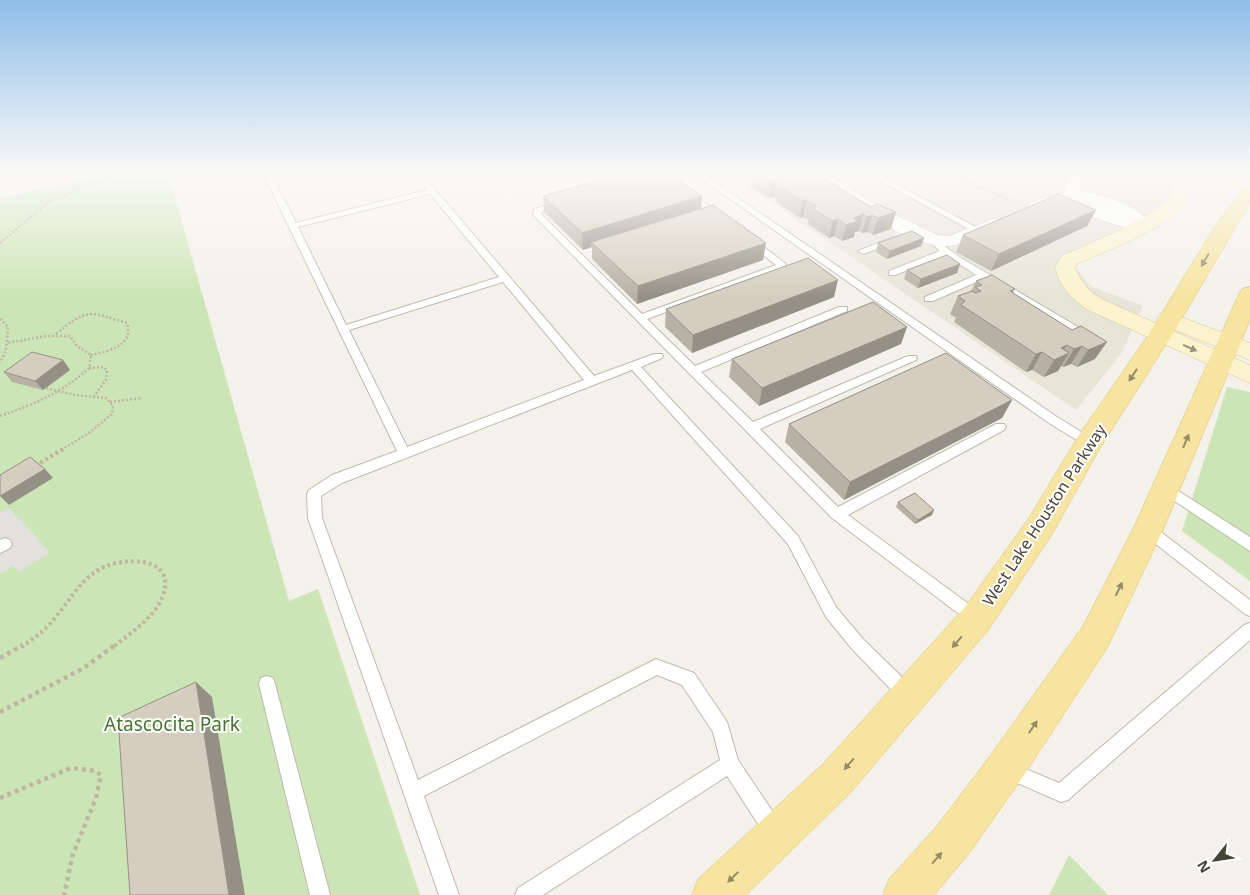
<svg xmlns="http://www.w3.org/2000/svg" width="1250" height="895" viewBox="0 0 1250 895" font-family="'Noto Sans',sans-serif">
  <rect width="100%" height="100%" fill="#f4f1ea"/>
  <g fill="#e7e4d8">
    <path d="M0 173H70L0 188Z"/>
    <path d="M728 173H1180L1175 207 1075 266 1090 286 1143 306 1121 354 1076 410Z"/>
  </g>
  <g fill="#cce5b6">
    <path d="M117 173H168L289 601 318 589 420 895H0V198Z"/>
    <path d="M1227 387 1250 392V581L1182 531Z"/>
    <path d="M1069 855 1108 895H1049Z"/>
  </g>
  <path fill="#e3e1de" d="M9 508 50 552 19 572 13 566 0 574V513Z"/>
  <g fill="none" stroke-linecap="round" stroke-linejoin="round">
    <g stroke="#bfbaad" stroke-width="2">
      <g id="lane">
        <path d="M263 173H271L296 223 427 190 413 173H421L594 376 654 354H662L663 356 662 358 641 367 798 536 836 607 863 639 913 688 915 694 913 700 907 702 901 700 852 649 826 617 788 544 632 370 342 483 321 496 322 518 418 780 656 659 694 673 727 722 738 760 781 824 784 831 781 838 774 841 767 838 727 776 543 895H515L518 888 720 760 713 732 682 685 657 675 424 796 459 895H439L308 518 307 494 309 490 332 475 397 451ZM430 194 499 277 346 325 298 227ZM503 282 584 380 407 447 349 330Z"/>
        <path d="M693 173H702L1057 417 1093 439 1095 442 1093 445H1085L1049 423Z"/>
        <path d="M845 173H856L827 183 823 181Z"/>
        <path d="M866 173H875L981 230 974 232Z"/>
        <path d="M685 192H691L723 216V220H717L685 196Z"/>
        <path d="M556 202 563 204 541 212V214L642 314 776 265 749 244V240H755L786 264V268L647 319 695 366 839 307H847V311L701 372 753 422 908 356H916L917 358 916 360 760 429 838 507 996 424H1004L1006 427 1004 430 848 515 981 613 984 618 981 623 976 625 971 623 832 518 533 215 534 209Z"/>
        <path d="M893 237 897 240 896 242 863 254 858 251Z"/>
        <path d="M932 237 961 258 1090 334 1085 337 1081 336 983 279 933 301H925V297L976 275 946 255 895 275H889V271L940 251 928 240Z"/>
        <path d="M1166 483 1250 537V551L1161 492 1159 488 1161 484Z"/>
        <path d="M1148 524 1153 526 1250 600V616L1245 614 1143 534 1141 530 1143 526Z"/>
        <path d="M5 538 10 540 12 544 10 548 0 553V540Z"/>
        <path d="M1250 623V640L1068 800 1061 802 1001 776 998 770 1001 764 1007 761 1059 783 1244 625Z"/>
        <path d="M267 676 273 678 275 684 330 895H310L259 684 261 678Z"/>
      </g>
    </g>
    <g stroke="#bfbaad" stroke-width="1">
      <g id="street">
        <path d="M806 173H824L887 211 938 235 949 236 995 218 1001 219 1004 223 1001 227C985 234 966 246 947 246 906 247 843 198 808 176Z"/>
        <path d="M1067 173H1083L1081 191C1105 195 1137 204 1152 225L1149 229C1131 233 1081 216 1069 201L1035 212 1029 211 1027 207 1029 203 1064 192Z"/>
      </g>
    </g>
    <g stroke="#d0c69d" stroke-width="1">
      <g id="secondary">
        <path d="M1178 173H1195C1192 186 1189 199 1180 209 1159 232 1106 251 1077 264L1075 267C1081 283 1089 292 1104 300L1250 365V383L1088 310C1071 299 1060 287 1055 267L1062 256 1118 231 1159 208 1169 198Z"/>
        <path d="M1168 312 1250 343V360L1160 324 1157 319 1160 314Z"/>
      </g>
    </g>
    <g stroke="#dbc270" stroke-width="1">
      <g id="primary">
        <path d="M1250 185V203L1172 335 1100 448 1051 536 989 629 852 791 746 895H692L698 879 824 763 965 607 1029 518 1079 435 1149 334 1214 228 1244 186Z"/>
        <path d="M1250 287V320L1163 530 1107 648 1018 784 967 856 934 895H883L889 879 937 826 990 756 1083 626 1133 529 1239 294 1242 289Z"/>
      </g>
    </g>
    <g stroke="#bfb69f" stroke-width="2.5" stroke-dasharray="2 2" stroke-linecap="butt">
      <path d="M952 173 976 187 1014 201"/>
      <path d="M1045 179 1048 173"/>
      <path d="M0 243 51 200 95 184 107 177V174"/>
      <path d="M0 319 8 327 6 350 0 363"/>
      <path d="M56 334C88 307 90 312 127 323 134 346 109 351 91 355"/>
      <path d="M89 368 103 367 107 370 106 380 94 396"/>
      <path d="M46 388 75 395 106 398 113 406 112 414 89 433 61 450"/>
      <path d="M110 402 142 398"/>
      <path d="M0 416C33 405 63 392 89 368L91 355 77 346 70 336H46L7 343"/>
    </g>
    <g stroke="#bfb69f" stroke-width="4" stroke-dasharray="3 3" stroke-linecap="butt">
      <path d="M35 466 63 449"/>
      <path d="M21 647C35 638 48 628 58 614 73 596 83 576 106 566 135 555 181 561 160 602 151 620 129 634 113 647"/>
    </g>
    <g stroke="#bfb69f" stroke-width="4.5" stroke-dasharray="4 4" stroke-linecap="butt">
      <path d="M0 658 23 645"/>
      <path d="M0 712 84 668 115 645"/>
      <path d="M0 798 71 768 95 771 101 775 96 798 73 854 64 895"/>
    </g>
    <use href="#lane" fill="#fff" fill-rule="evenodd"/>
    <use href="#street" fill="#fff" fill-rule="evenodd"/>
    <use href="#secondary" fill="#fbf3cd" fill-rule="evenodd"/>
    <use href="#primary" fill="#f7e4a0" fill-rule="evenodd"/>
  </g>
  <g fill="#b7b1a5">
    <path d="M753 173H815L871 207 891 229 873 235 867 232 862 233 859 231 855 232 854 237 842 241 834 236 829 238 808 224 809 221 803 217 800 218 776 202 777 199 774 197 769 198 751 187Z"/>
    <path d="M543 196 701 209 763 260 637 304 592 259V247L583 250 544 212Z"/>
    <path d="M1096 210 1087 226 991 271 956 252 963 235Z"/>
    <path d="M924 238 921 246 887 259 876 252 878 243Z"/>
    <path d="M960 264 957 273 918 288 904 279 907 270Z"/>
    <path d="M976 281 1015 289 1013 293 1072 330 1081 326 1095 359 1077 367 1071 364 1063 367 1061 366 1058 371 1044 377 1032 370 1026 372 954 322 956 318 950 314 958 296 971 291Z"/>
    <path d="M834 297 692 353 665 327 666 309Z"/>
    <path d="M901 344 759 406 729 377 732 359Z"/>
    <path d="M63 360 70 370 43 390 12 382 4 372Z"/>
    <path d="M1012 400 1002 418 844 500 785 442 789 424Z"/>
    <path d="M898 502 932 515 915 524 896 507Z"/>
  </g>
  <g fill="#959086">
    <path d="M777 181 774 197 769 198 772 182Z"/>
    <path d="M702 196 701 213 591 242 592 247 583 250 582 233Z"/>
    <path d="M806 200 803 217 800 218 803 201Z"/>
    <path d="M1096 210 1087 226 991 271 999 254Z"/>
    <path d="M896 212 891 229 873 235 878 218Z"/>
    <path d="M863 214 859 231 855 232 854 237 842 241 846 225 854 218Z"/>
    <path d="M872 215 867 232 862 233 867 217Z"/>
    <path d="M838 219 834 236 829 238 833 221Z"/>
    <path d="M924 238 921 246 887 259 890 251Z"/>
    <path d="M766 243 763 260 637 304 638 286Z"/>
    <path d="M960 264 957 273 918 288 921 279Z"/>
    <path d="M838 280 834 297 692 353 693 335Z"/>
    <path d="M907 327 901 344 759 406 762 388Z"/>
    <path d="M1107 342 1095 359 1077 367 1088 350Z"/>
    <path d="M1067 345 1060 357 1069 353 1058 371 1044 377 1061 348Z"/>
    <path d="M1082 346 1071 364 1063 367 1074 349Z"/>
    <path d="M1042 352 1032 370 1026 372 1036 354Z"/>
    <path d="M63 360 70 370 43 390 35 381Z"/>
    <path d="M1012 400 1002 418 844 500 850 482Z"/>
    <path d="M45 469 53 478 9 505 0 496Z"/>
    <path d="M934 510 932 515 915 524 918 520Z"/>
    <path d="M196 682 212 697 245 895H229Z"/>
  </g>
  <g fill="#d5cec0" stroke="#959086">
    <path d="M626 173H669L702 196 582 233 543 196Z"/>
    <path d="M757 173H815L871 207 877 204 896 212 878 218 872 215 867 217 863 214 854 218 858 221 846 225 838 219 833 221 812 208 816 206 806 200 803 201 779 186 783 185 777 181 772 182Z"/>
    <path d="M1059 194 1096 210 999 254 963 235Z"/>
    <path d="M713 205 766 243 638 286 591 242Z"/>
    <path d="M912 231 924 238 890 251 878 243Z"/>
    <path d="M947 255 960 264 921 279 907 270Z"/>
    <path d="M808 258 838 280 693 335 666 309Z"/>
    <path d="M992 275 1015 289 1010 291 1072 330 1081 326 1107 342 1088 350 1082 346 1074 349 1067 345 1061 348 1069 353 1054 360 1042 352 1036 354 961 305 965 301 958 296 972 291 975 293 981 291 975 287 982 285 976 281Z"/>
    <path d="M873 302 907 327 762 388 732 359Z"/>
    <path d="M32 352 63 360 35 381 4 372Z"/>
    <path d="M946 353 1012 400 850 482 789 424Z"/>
    <path d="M30 457 45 469 0 496V475Z"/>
    <path d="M915 493 934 510 918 520 898 502Z"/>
    <path d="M196 682 229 895H130L118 718Z"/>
  </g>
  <defs><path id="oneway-solid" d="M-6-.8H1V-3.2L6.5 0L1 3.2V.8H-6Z" transform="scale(1.25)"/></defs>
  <g fill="#968b67">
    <use href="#oneway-solid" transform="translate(1205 260) rotate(121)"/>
    <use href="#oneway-solid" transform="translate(1133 375) rotate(123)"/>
    <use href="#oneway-solid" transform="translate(1186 441) rotate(-67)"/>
    <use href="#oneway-solid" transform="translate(1119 589) rotate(-64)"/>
    <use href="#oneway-solid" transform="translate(957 642) rotate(131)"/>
    <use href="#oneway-solid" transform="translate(1033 727) rotate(-56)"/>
    <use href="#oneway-solid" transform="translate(849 764) rotate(131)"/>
    <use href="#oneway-solid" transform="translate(937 858) rotate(-49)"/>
    <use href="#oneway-solid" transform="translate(733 877) rotate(136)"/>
  </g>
  <use fill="#98927b" href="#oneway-solid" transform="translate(1190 348) rotate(24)"/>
  <linearGradient id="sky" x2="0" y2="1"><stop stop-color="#8fbee9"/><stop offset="0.58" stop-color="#faf9f6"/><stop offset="1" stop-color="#faf9f6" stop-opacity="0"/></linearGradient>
  <rect width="1250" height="298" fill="url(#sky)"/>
  <g text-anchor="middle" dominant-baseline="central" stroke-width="4" stroke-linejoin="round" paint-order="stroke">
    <g font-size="16" fill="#474238" stroke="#fff">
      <text transform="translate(1044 515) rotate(-57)">West Lake Houston Parkway</text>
    </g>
    <g font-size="19" fill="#45752f" stroke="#fff">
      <text x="172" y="724">Atascocita Park</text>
    </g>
  </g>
  <g transform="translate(1215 860) rotate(240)" stroke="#ffffff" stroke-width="4" paint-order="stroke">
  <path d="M0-4L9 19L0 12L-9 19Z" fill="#474238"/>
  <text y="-8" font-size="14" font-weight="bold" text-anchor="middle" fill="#474238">N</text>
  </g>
</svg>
